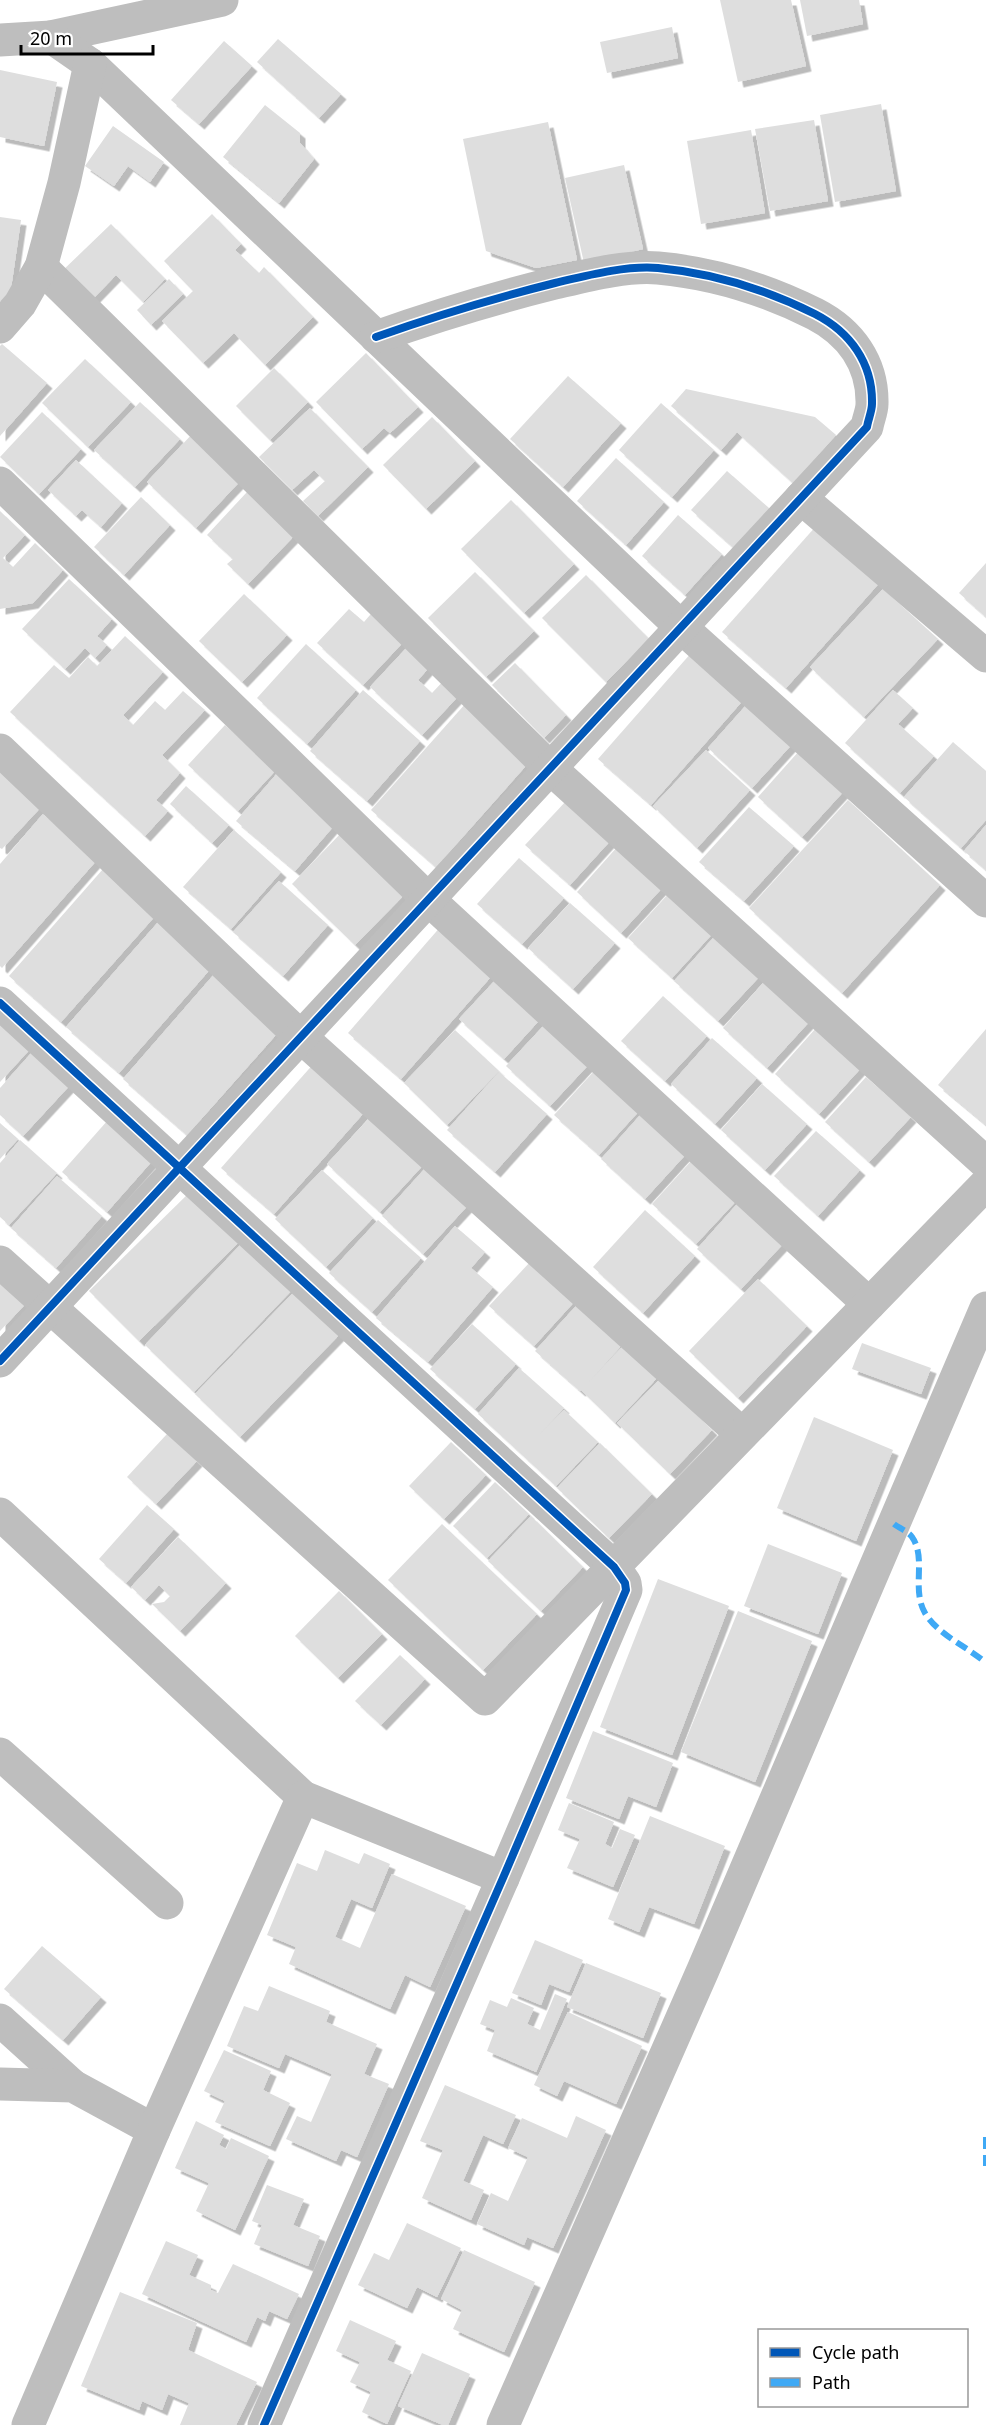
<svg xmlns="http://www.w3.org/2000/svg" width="986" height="2425" viewBox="0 0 986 2425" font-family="'Noto Sans',sans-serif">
  <defs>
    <filter id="shadow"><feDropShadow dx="5.5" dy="5.5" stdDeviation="0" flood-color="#0004"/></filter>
  </defs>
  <rect width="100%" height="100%" fill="#fff"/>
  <g fill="#dedede" filter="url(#shadow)">
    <path d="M720 0H791L806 66 738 82Z"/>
    <path d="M800 0H859L863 24 807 36Z"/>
    <path d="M672 27 678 58 607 73 600 42Z"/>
    <path d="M278 39 341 94 319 118 257 62Z"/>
    <path d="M224 41 252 66 199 124 171 100Z"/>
    <path d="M0 70 57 82 44 146 0 137Z"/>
    <path d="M881 104 896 191 835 202 820 115Z"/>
    <path d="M265 105 300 133V143L314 159 279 203 223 157Z"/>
    <path d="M814 120 828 201 770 211 755 129Z"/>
    <path d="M548 122 577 260 536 268 486 251 463 139Z"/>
    <path d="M113 126 164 162 150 182 128 166 114 186 85 166Z"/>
    <path d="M751 130 765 213 701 224 687 141Z"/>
    <path d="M624 165 643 249 584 263 565 178Z"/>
    <path d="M212 214 241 244 235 250 259 273 264 267 313 317 265 365 234 333 203 363 162 321 193 291 164 261Z"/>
    <path d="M0 217 21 220 9 302 0 301Z"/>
    <path d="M111 224 165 279 143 302 116 275 88 304 59 274Z"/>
    <path d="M169 279 183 294 151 325 137 310Z"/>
    <path d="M2 344 47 383 0 436V346Z"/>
    <path d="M366 353 418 407 390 433 384 428 362 449 316 402Z"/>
    <path d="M85 359 131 402 88 447 42 403Z"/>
    <path d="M274 368 308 402 270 440 236 406Z"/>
    <path d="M568 376 621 423 563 487 510 439Z"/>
    <path d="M686 389 815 417 836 435 793 483 737 432 721 450 671 406Z"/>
    <path d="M140 402 180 439 135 487 94 450Z"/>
    <path d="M661 403 714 450 672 497 619 450Z"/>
    <path d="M310 408 368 467 318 516 303 501 325 481 314 470 292 490 259 457Z"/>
    <path d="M42 412 81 449 39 494 0 457Z"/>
    <path d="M432 417 475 461 426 509 383 465Z"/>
    <path d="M194 432 243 478 196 528 147 482Z"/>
    <path d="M616 458 664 502 626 545 577 501Z"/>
    <path d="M76 460 122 503 101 527 82 510 76 516 48 490Z"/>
    <path d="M727 471 770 509 735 549 691 510Z"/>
    <path d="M247 492 294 536 248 584 227 564 233 559 207 535Z"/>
    <path d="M141 497 170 525 124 575 94 547Z"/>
    <path d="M511 500 574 564 524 613 461 549Z"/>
    <path d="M0 511 25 535 3 558 13 567 35 543 63 570 33 603 0 609Z"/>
    <path d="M678 515 722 554 685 595 642 556Z"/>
    <path d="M817 525 881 581 786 688 722 632Z"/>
    <path d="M986 563V617L959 593Z"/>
    <path d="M475 572 534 631 486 677 428 618Z"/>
    <path d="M586 575 649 639 606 682 542 618Z"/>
    <path d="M69 579 112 619 97 636 107 645 95 658 85 648 65 669 22 629Z"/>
    <path d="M883 589 938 639 864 717 810 667Z"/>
    <path d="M244 594 287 635 242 682 199 641Z"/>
    <path d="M376 608 408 637 363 685 317 643 349 609 364 622Z"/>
    <path d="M125 636 163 672 123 715 133 725 155 701 165 710 183 691 205 710 162 755 180 773 156 800 168 811 145 836 10 712 54 665 69 678 88 657 97 666Z"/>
    <path d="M412 642 433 663 418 680 432 693 448 676 464 690 422 735 370 687Z"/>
    <path d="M306 644 356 690 307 744 257 698Z"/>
    <path d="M692 652 745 698 651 805 598 759Z"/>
    <path d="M515 663 566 715 544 738 492 685Z"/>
    <path d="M363 690 420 741 367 801 310 751Z"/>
    <path d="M893 690 913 708 898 724 934 756 900 793 845 743Z"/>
    <path d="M749 702 794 742 752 788 708 748Z"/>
    <path d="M466 703 531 760 436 867 371 810Z"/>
    <path d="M225 725 275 771 238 811 188 765Z"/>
    <path d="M953 742 986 771V820L961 848 904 797Z"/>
    <path d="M706 750 750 790 697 848 653 806Z"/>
    <path d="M799 751 844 791 802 837 758 797Z"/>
    <path d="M0 767 42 806 2 849 0 848Z"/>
    <path d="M280 770 338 821 295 871 236 821Z"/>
    <path d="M186 786 229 825 212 843 170 804Z"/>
    <path d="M567 800 611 840 570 885 525 845Z"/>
    <path d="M848 800 940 885 842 993 749 908Z"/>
    <path d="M749 807 794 846 744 901 699 862Z"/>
    <path d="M43 814 96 861 2 968 0 966V864Z"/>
    <path d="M986 825V870L964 851Z"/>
    <path d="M234 830 281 872 231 929 183 887Z"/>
    <path d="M342 832 406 893 355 945 292 884Z"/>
    <path d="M618 846 663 887 621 933 577 892Z"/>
    <path d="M519 858 564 898 522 944 477 904Z"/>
    <path d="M103 869 156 915 61 1022 9 976Z"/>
    <path d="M279 881 328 925 283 976 233 932Z"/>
    <path d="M670 892 714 932 672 978 628 938Z"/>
    <path d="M570 903 615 943 573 989 528 948Z"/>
    <path d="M160 920 213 966 119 1073 66 1027Z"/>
    <path d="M442 925 496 971 401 1079 348 1033Z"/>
    <path d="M715 936 760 976 718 1021 674 981Z"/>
    <path d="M217 971 282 1028 187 1135 123 1079Z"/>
    <path d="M501 974 545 1014 504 1059 459 1019Z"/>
    <path d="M764 982 809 1022 767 1068 723 1028Z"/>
    <path d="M663 996 707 1036 665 1081 621 1041Z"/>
    <path d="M0 1018 32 1047 0 1082Z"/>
    <path d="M548 1021 592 1061 550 1106 506 1066Z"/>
    <path d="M816 1028 861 1068 819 1114 775 1074Z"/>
    <path d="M986 1029V1125L938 1085Z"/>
    <path d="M455 1030 499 1071 447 1125 404 1083Z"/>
    <path d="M712 1038 757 1078 715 1124 671 1084Z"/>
    <path d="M34 1050 71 1084 23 1136 0 1115V1088Z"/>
    <path d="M316 1061 369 1107 274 1214 221 1168Z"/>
    <path d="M596 1069 640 1110 599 1155 554 1115Z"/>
    <path d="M499 1072 547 1114 495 1172 447 1130Z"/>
    <path d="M866 1077 911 1117 869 1162 825 1122Z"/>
    <path d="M762 1084 807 1124 765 1170 721 1130Z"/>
    <path d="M642 1113 687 1153 645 1199 601 1159Z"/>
    <path d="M373 1114 425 1163 380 1212 327 1164Z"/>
    <path d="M108 1120 153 1160 107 1212 62 1172Z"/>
    <path d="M0 1123 18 1139 0 1159Z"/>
    <path d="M816 1131 860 1170 818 1216 774 1176Z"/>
    <path d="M20 1140 57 1173 9 1225 0 1217V1163Z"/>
    <path d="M693 1159 738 1199 696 1244 652 1204Z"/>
    <path d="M429 1164 471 1202 423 1254 382 1216Z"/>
    <path d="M322 1170 373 1218 326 1267 275 1219Z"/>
    <path d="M57 1176 102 1216 56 1268 11 1228Z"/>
    <path d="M191 1191 240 1241 139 1341 89 1291Z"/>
    <path d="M738 1203 783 1244 741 1289 697 1249Z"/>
    <path d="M645 1210 695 1256 643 1313 593 1267Z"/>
    <path d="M378 1220 421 1258 372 1312 329 1273Z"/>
    <path d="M455 1226 485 1252 471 1268 493 1287 428 1362 376 1318Z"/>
    <path d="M244 1241 293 1289 194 1392 145 1345Z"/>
    <path d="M531 1261 575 1301 534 1346 489 1306Z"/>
    <path d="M0 1268 32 1297 0 1331Z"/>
    <path d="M758 1279 807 1326 738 1398 689 1351Z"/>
    <path d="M295 1291 340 1334 240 1437 195 1394Z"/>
    <path d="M576 1306 621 1346 586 1385 623 1346 657 1378 615 1423 581 1390 580 1391 535 1351Z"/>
    <path d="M472 1324 516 1364 475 1409 430 1369Z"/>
    <path d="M862 1343 931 1368 921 1394 852 1369Z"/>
    <path d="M519 1368 564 1408 538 1436 564 1410 598 1442 556 1486 478 1414Z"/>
    <path d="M660 1379 712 1430 670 1474 617 1423Z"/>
    <path d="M814 1417 893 1450 856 1541 777 1508Z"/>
    <path d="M167 1434 197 1461 156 1504 127 1477Z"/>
    <path d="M451 1442 486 1475 444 1519 409 1486Z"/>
    <path d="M600 1443 652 1494 609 1538 557 1488Z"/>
    <path d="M495 1482 529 1514 487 1558 453 1526Z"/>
    <path d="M147 1505 174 1529 126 1583 99 1559Z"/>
    <path d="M531 1516 583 1567 541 1611 488 1561Z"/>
    <path d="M442 1524 537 1614 483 1670 388 1580Z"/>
    <path d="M178 1537 226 1583 180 1631 152 1604 164 1602 170 1596 159 1585 145 1600 131 1587Z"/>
    <path d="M768 1544 842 1573 818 1634 744 1606Z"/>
    <path d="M658 1579 729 1606 672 1755 600 1727Z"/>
    <path d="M339 1591 382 1634 338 1678 295 1636Z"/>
    <path d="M738 1611 812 1641 755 1782 681 1752Z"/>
    <path d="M400 1655 425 1679 381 1725 355 1701Z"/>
    <path d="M593 1731 673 1763 656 1807 628 1796 619 1819 566 1798Z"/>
    <path d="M569 1803 614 1822 605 1844 612 1848 620 1829 635 1835 613 1887 567 1868 580 1839 558 1830Z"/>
    <path d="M650 1816 725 1846 694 1924 649 1907 639 1932 608 1919Z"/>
    <path d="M325 1850 359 1864 364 1853 390 1864 372 1908 351 1899 335 1937 360 1948 392 1874 466 1906 430 1987 405 1975 390 2009 289 1964 296 1947 267 1935 297 1863 317 1871Z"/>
    <path d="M535 1940 583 1960 569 1992 549 1984 541 2005 512 1993Z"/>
    <path d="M42 1946 101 1997 63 2040 4 1989Z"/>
    <path d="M586 1963 661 1993 643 2038 567 2007Z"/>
    <path d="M269 1986 330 2011 326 2022 377 2044 364 2074 389 2084 357 2157 341 2150 336 2161 286 2139 297 2116 311 2122 332 2074 285 2054 279 2068 227 2046 244 2006 258 2011Z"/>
    <path d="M555 1994 567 1999 536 2072 487 2051 495 2030 480 2024 490 2000 507 2007 511 1998 534 2008 527 2024 540 2030Z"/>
    <path d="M568 2012 642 2046 616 2104 564 2081 557 2096 534 2085Z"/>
    <path d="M224 2050 271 2071 263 2090 290 2103 270 2146 215 2122 225 2101 204 2091Z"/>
    <path d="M445 2085 516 2115 503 2144 483 2135 463 2181 484 2190 471 2220 422 2198 443 2150 420 2141Z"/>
    <path d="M576 2116 606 2130 553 2248 527 2237 524 2245 477 2224 491 2193 508 2201 528 2157 508 2148 522 2118 567 2138Z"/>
    <path d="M196 2121 224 2135 219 2145 226 2149 231 2138 269 2156 235 2230 196 2211 209 2183 175 2168Z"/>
    <path d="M267 2185 304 2199 293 2225 320 2236 308 2266 254 2244 262 2225 252 2221Z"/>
    <path d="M407 2223 461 2248 437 2297 417 2287 407 2308 358 2285 374 2253 389 2260Z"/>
    <path d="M166 2241 198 2255 189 2275 211 2285V2290L218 2293 233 2264 299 2294 287 2319 269 2311 265 2321 257 2317 246 2342 142 2294Z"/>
    <path d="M464 2250 535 2282 504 2352 453 2329 462 2310 441 2299Z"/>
    <path d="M120 2292 197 2323 188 2350 257 2382 236 2425H180L189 2403 168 2394 162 2410 142 2401 139 2410 81 2386Z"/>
    <path d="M350 2320 396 2341 387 2360 411 2371 387 2424 362 2412 371 2392 350 2382 360 2362 336 2351Z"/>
    <path d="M422 2353 470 2374 448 2425H443L398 2406Z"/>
  </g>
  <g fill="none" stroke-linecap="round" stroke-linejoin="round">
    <g stroke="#bebebe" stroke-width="33">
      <path d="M51 37 222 0"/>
      <path d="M0 40 51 37 90 64 681 627 986 901"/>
      <path d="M41 267 550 768 986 1163"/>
      <path d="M0 327 20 304 41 267 64 183 90 64"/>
      <path d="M0 483 428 899 869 1304"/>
      <path d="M801 498 986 656"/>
      <path d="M0 750 301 1037 742 1434"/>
      <path d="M0 1003 614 1567 625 1583 626 1590 503 1878 264 2425"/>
      <path d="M0 1262 485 1699 986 1184"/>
      <path d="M0 1361 867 427C868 420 872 411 872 404 873 363 850 332 815 314 765 289 714 273 658 268 627 265 585 276 555 283 495 298 435 316 376 337"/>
      <path d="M0 1514 303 1797"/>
      <path d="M0 1754 167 1903"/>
      <path d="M0 2020 73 2086"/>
      <path d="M0 2084 73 2086 154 2130"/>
      <path d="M28 2425 154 2130 303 1797 503 1878"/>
      <path d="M503 2425 703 1970 986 1308"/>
    </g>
    <g stroke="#3fa9f5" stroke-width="6" stroke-dasharray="12 6" stroke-linecap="butt">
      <path d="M894 1524C899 1528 909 1532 912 1537 927 1558 911 1589 925 1613 938 1635 968 1647 986 1663"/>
      <path d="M986 2137V2166"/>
    </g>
    <g stroke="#fff" stroke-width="11">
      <g id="cycleway">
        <path d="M0 1003 614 1567 625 1583 626 1590 503 1878 264 2425"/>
        <path d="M0 1361 867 427C868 420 872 411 872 404 873 363 850 332 815 314 765 289 714 273 658 268 627 265 585 276 555 283 495 298 435 316 376 337"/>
      </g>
    </g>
    <use href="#cycleway" stroke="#0057b8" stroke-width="8"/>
  </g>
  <rect x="758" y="2329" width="210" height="78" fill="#ffffff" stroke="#999999" stroke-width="1.5"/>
  <rect x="770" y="2348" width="30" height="9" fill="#0057b8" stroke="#999999" stroke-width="1.5"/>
  <text x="812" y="2359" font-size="18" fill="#000000">Cycle path</text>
  <rect x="770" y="2378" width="30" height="9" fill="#3fa9f5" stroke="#999999" stroke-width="1.5"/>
  <text x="812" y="2389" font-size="18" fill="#000000">Path</text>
  <path d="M21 45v9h132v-9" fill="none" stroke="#000000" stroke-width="3"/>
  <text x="30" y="45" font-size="18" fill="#000000" stroke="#ffffff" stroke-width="4.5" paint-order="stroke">20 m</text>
</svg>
